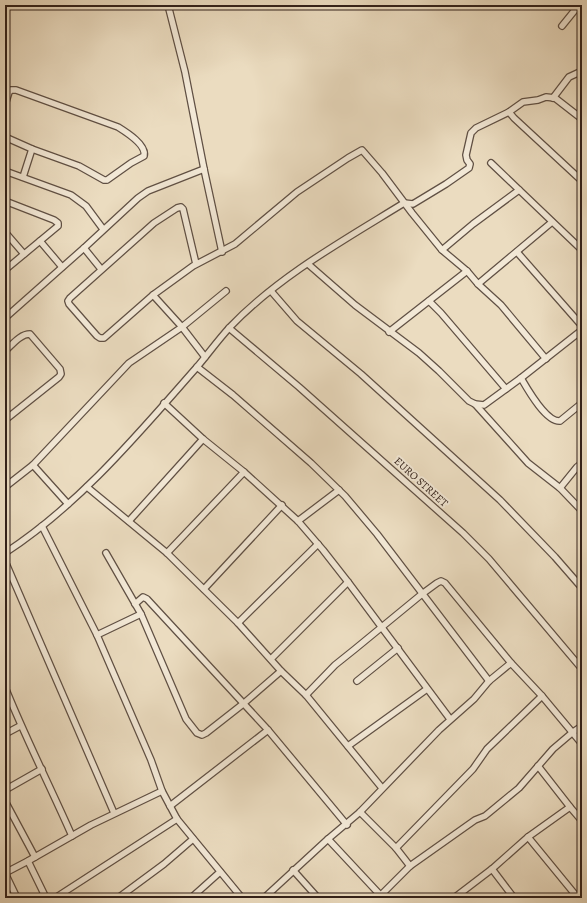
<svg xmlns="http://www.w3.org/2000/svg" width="587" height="903" viewBox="0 0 587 903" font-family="Alegreya,serif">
  <rect width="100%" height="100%" fill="#ebdcc0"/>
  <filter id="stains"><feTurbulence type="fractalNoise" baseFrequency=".005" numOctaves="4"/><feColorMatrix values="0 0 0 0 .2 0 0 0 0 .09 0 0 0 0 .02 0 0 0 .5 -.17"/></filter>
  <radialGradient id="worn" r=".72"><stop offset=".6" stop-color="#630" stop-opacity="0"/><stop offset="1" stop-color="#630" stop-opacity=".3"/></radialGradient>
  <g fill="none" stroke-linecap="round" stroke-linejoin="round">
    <g stroke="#605044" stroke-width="8">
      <g id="street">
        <path d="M168 5 185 72 204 169 222 252"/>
        <path d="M562 26 579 5"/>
        <path d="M553 98 569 77 582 71"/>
        <path d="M5 105 9 92 11 90H16L118 127C126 132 147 145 144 156L131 163 107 180H104L79 166 32 149 5 137"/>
        <path d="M582 119 555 98 546 97 538 100 523 102 509 112 514 118 582 181"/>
        <path d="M491 163 582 250"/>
        <path d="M5 171 71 195 86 206 103 229"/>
        <path d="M23 177 32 149"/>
        <path d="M5 201 54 220 58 223V226L5 270"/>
        <path d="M5 232 24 254"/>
        <path d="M40 241 62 267"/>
        <path d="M84 248 101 269"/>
        <path d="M442 250 473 224 519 190"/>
        <path d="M517 252 582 326"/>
        <path d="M196 264 183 209 181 207 177 208 154 223 70 298 68 301 69 304 97 336 100 338H104L153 295 193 266 235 244 297 192 348 158 362 150 382 173 412 213 442 250 467 271 478 284 501 305 546 359"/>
        <path d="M308 264 355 305 419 353 439 371 469 401 475 404 484 405 521 378 582 330"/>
        <path d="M478 284 552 222"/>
        <path d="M271 291 297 321 361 374 500 500 555 557 582 588"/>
        <path d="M153 295 182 327 205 357"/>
        <path d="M429 301 441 313 506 389"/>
        <path d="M5 318 84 248 138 198 148 191 204 169"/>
        <path d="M229 328 299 387 463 533 489 559 582 669"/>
        <path d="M389 332 467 271"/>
        <path d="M5 351C12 345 20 334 30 334L60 369 61 374 59 377 5 420"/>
        <path d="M197 367 233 395 311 463 345 496 377 534 489 681"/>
        <path d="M521 378C528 390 546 422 560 421L582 403"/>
        <path d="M164 403 203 439 244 472 298 521 323 550 348 582 450 719"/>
        <path d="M475 404 528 463 560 488 582 511"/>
        <path d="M33 465 68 504"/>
        <path d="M5 487 33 465 129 363 182 327 226 291"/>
        <path d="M87 487 167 553 238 623 281 671 306 695 382 788"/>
        <path d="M560 488 577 467 582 463"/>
        <path d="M129 521 203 439"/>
        <path d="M298 521 339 490"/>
        <path d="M42 526 97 635 151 760 162 791 177 819 242 898"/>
        <path d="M5 553C80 504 138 434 197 367 208 354 218 340 230 327 279 276 344 240 404 203L413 204 446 184 469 168 470 164 467 160 466 155 471 133 476 128 509 112"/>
        <path d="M106 553 141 614 186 719 197 733 202 735 206 733 243 704 281 671"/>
        <path d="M167 553 244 472"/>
        <path d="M5 561 114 813"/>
        <path d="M204 589 282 505"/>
        <path d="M135 604 143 597 147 599 268 730 347 825"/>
        <path d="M238 623 318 544"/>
        <path d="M97 635 141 614"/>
        <path d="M271 659 348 582"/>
        <path d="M357 681 398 648"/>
        <path d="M5 687C25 737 50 786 72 836"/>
        <path d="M306 695 335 665 355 649 422 594 437 583 441 581 445 583 511 663 542 696 582 744"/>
        <path d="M5 734 20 726"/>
        <path d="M348 746 427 689"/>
        <path d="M5 790 42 769"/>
        <path d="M5 801 35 857"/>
        <path d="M170 806 268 730"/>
        <path d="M570 807 582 821"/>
        <path d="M360 812 396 848"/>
        <path d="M528 837 578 898"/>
        <path d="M328 839 383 898"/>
        <path d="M28 861 46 898"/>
        <path d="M410 866 396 848 473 769 487 749 542 696"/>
        <path d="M492 869 514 898"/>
        <path d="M293 870 318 898"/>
        <path d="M381 895 410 866 475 820 485 816 519 788 553 749 573 732 582 726"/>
        <path d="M17 898 5 873 28 861 91 825 162 791"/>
        <path d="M55 898 177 819"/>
        <path d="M118 898 164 864 193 839"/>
        <path d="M191 898 220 872"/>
        <path d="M264 898 328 839 360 812 439 730 474 699 489 681 511 663"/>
        <path d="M454 898 492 869 528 837 570 807 538 766"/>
      </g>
    </g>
    <use href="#street" stroke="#f2e8d6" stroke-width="5.5"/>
  </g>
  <g text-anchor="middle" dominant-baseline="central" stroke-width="4" stroke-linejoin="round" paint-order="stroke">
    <g font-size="11" fill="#32211a" stroke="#f2e8d6">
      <text transform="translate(421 482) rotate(42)">EURO STREET</text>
    </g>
  </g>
  <rect width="587" height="903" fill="none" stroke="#ebdcc0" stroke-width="20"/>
  <rect x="6" y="6" width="575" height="891" fill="none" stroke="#32211a" stroke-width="2"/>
  <rect x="10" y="10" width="567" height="883" fill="none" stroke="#32211a"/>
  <rect width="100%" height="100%" filter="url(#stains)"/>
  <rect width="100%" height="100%" fill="url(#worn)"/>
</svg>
